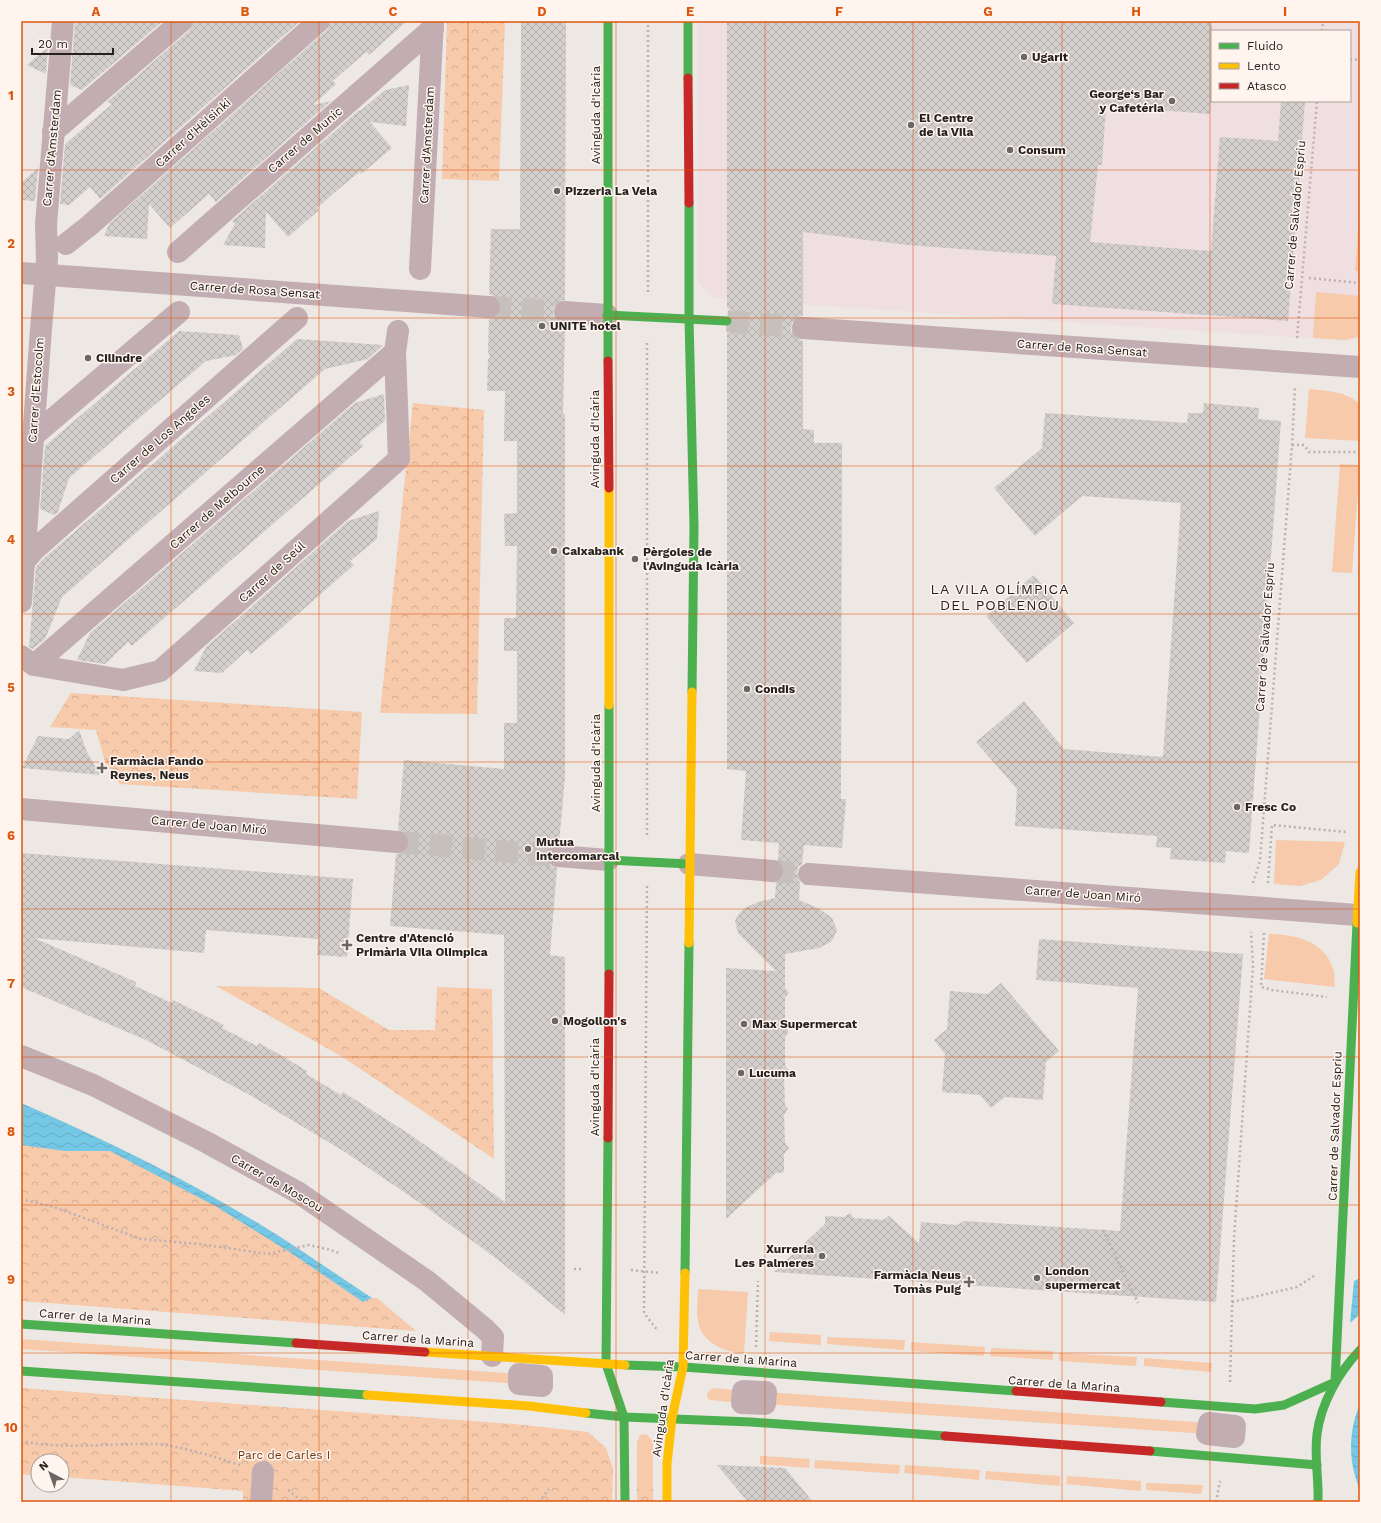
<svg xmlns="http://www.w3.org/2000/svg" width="1381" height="1523" viewBox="0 0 1381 1523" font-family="'Work Sans',sans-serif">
  <defs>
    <pattern id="forest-crowns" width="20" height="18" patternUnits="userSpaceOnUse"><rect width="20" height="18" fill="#f6caab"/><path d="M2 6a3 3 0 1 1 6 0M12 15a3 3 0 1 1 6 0" fill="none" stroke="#d3ad93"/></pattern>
    <pattern id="water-waves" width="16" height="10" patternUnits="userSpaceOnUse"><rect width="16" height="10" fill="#75c8e5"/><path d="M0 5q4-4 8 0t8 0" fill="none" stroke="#65acc4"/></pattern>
    <pattern id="building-cross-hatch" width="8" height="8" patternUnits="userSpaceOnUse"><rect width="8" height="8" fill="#d3cfcc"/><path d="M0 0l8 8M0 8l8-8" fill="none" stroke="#b5b1af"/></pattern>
  </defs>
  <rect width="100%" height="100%" fill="#eee8e4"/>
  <path fill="#f0dfe1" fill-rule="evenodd" d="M698 21H1360V338L1350 341 720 299 713 297 703 289 698 281ZM1212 31H1350V101H1212Z"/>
  <g fill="#f6caab">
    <path d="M1360 203V271H1355Z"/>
    <path d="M1316 292 1360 296V336L1346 340 1313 338Z"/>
    <path d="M1309 389C1329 391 1345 391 1360 404V441L1305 438Z"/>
    <path d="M1340 464 1360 465 1352 573 1332 572Z"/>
    <path d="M1276 840 1345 842 1339 864 1321 880 1300 886 1274 884Z"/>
    <path d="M1269 934C1294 934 1325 941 1333 969 1335 974 1334 981 1335 987L1264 979Z"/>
    <path d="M698 1289 748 1292 744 1353C725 1353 700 1342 698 1320 696 1310 698 1299 698 1289Z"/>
    <path d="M770 1332 821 1335V1345L769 1341Z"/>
    <path d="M827 1337 905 1340 904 1350 827 1344Z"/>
    <path d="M21 1339 519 1374V1384L21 1349Z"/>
    <path d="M911 1342 985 1347 984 1356 911 1351Z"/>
    <path d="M991 1348 1053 1351V1360L990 1356Z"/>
    <path d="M1059 1353 1137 1357 1136 1366 1059 1361Z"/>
    <path d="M1144 1358 1212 1363 1211 1372 1144 1366Z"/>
    <path d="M713 1388 743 1391 742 1403 710 1400 707 1397V1393Z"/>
    <path d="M766 1392 1209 1423 1207 1434 765 1404Z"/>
    <path d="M646 1434 653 1441V1489H637V1442L640 1435Z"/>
    <path d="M760 1456 810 1459 809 1468 760 1464Z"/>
    <path d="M815 1460 900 1465 899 1474 814 1468Z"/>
    <path d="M905 1465 980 1470 979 1480 904 1473Z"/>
    <path d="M986 1471 1060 1476V1486L985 1479Z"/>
    <path d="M1067 1476 1141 1481V1491L1066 1484Z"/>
    <path d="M1146 1483 1203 1485 1201 1494 1146 1490Z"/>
  </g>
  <g fill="url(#forest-crowns)">
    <path d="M447 21H505L499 181 442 179Z"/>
    <path d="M413 403 484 410 477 714 380 713Z"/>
    <path d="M71 693 362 712 357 799 120 784 105 762 96 730 50 727Z"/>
    <path d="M216 986 319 988 389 1030H435L437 987 492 989 494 1159 341 1056Z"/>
    <path d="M21 1103C103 1139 184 1178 261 1225 299 1248 335 1274 372 1298H377L416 1331 21 1301Z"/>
    <path d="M21 1388 514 1424 588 1432 606 1448 613 1468 612 1502H243V1491L62 1477V1461H38V1476L21 1474Z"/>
    <rect x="637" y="1489" width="16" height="13"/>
  </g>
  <g fill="url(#water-waves)">
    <path d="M21 1103C103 1139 184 1178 261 1225 299 1248 335 1274 372 1298L363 1302 291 1253 217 1207 110 1151H65L21 1145Z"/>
    <path d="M1360 1278V1314L1350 1323 1354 1281Z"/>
    <path d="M1360 1404V1490C1348 1462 1348 1432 1360 1404Z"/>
  </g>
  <g fill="url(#building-cross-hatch)">
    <path d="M78 21H163L82 90 70 85 75 23Z"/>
    <path d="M194 21H300L100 199 90 187 69 205 60 204 65 144 112 104 107 102 190 30Z"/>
    <path d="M331 21H407L369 55 366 52 333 81 336 84 313 105 331 101 216 202 209 194 170 228 149 204 147 239 104 236 109 224 327 30Z"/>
    <path d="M521 21H566L565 300 559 301 555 305 553 312 554 317 558 322 565 325 563 414H565V777L559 844 553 845 548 849 546 855 547 862 551 866 557 868 550 955 565 957V1315L497 1259 423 1205 345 1152 248 1094 146 1040 21 987V853L353 879 347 957 317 955 318 939 206 930 204 953 34 938 136 982 135 986 172 1003 173 1000 224 1025 222 1028 257 1046 259 1043 284 1057 307 1071 306 1074 341 1095 343 1092 411 1135 505 1202 504 935 390 926 396 854 402 853 407 849 409 843 408 837 404 832 398 830 404 760 504 769V723H517V651H504V618H516L517 546H505L504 514 517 513V441H504L505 391H487L488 359 490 358 488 351 489 319 495 318 499 314 501 308 500 302 496 297 489 294 491 229H520Z"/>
    <path d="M727 21H1212V89L1210 114 1106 106 1102 165H1098L1090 242 1211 251 1220 137 1278 141 1281 101H1305L1288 321 1052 304 1056 256 907 245 803 232V316L797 317 793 321 791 328 792 334 796 338 803 341V429L814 430V443H842L841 799H846L842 848 804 845 802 864 798 867 797 873 800 883 799 900 818 908 832 918 837 930 832 941 819 948 785 954V988L789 993 785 998V1027L789 1032 785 1037V1065L789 1071 784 1076 785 1105 788 1109 784 1115 785 1143 789 1148 784 1154V1172L776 1173 726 1219V968L776 971 738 933 735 921 738 915 745 908 758 902 775 898 776 883 782 878 784 872 783 865 778 860 779 843 741 840 746 771 727 769V333L732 332 737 328 739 321 738 316 734 311 727 308Z"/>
    <path d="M48 47 46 74 27 65Z"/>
    <path d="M409 85 406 126 370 122 392 148 361 174 359 172 334 193 317 208 319 210 288 237 266 212 265 248 223 245 235 224 232 221 359 110 360 111 385 90Z"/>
    <path d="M38 168 35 201 21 200V183Z"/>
    <path d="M179 331 239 335 243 349 236 355 206 361 69 478 58 512 54 515 40 509 45 446Z"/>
    <path d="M297 339 383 345 368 359 325 369 62 597 45 639 33 649 29 647 36 567 42 560Z"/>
    <path d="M384 394 385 421 359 442 363 446 251 543 132 646 128 642 105 664 77 660 90 633 355 403Z"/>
    <path d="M1204 403 1259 408 1258 419 1281 421 1249 853 1226 851 1225 863 1170 859 1171 848 1156 847 1157 836 1015 826 1017 789 976 742 1024 701 1064 749 1163 757 1181 503 1082 496 1035 536 994 488 1042 448 1045 413 1187 423 1188 413H1203Z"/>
    <path d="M379 511 377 539 350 561 354 565 299 613 251 654 247 650 222 673 194 671 206 647 348 521Z"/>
    <path d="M1034 575 1074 623 1027 663 986 616Z"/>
    <path d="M79 730 87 752 101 775 22 768 38 736 69 739Z"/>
    <path d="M1039 939 1243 954 1216 1302 774 1272 825 1224V1216L844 1217 850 1213 854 1218 883 1220 889 1216 919 1243 921 1222 957 1225 964 1221 1120 1231 1138 988 1036 980Z"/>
    <path d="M1001 983 1059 1051 1046 1062 1043 1100 1005 1097 991 1108 980 1095 942 1092 945 1054 934 1040 947 1029 950 991 988 994Z"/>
    <path d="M717 1465 785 1468 813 1502H748Z"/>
  </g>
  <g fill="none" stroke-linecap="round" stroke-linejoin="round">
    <g stroke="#c6c0bc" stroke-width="22" stroke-dasharray="22 11" stroke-linecap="butt">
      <path d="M489 307 565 312"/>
      <path d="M727 321 803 328"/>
      <path d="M397 842 558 856"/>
      <path d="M772 871 809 874"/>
    </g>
    <g stroke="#bdafb1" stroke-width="2.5" stroke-dasharray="2 3" stroke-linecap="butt">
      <path d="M1322 31 1323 21"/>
      <path d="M1350 59 1360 60"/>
      <path d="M1309 278 1360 283"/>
      <path d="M648 292V21"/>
      <path d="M1297 338 1317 101"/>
      <path d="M1292 445H1304L1309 452H1360"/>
      <path d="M647 835V343"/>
      <path d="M1253 883 1260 861 1292 445 1295 387"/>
      <path d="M1268 883 1272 825 1346 832"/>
      <path d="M647 886 644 1313 658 1331"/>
      <path d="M1264 933 1261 987 1272 990 1327 997"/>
      <path d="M21 1199 54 1207 141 1239 199 1244 268 1254 309 1245 331 1250 341 1254"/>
      <path d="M1103 1230 1138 1303"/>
      <path d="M574 1269H582"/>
      <path d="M631 1270 660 1273"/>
      <path d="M1232 1302 1297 1287 1314 1276"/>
      <path d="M756 1347 758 1281"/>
      <path d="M1230 1382 1234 1238 1253 966 1251 932"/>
      <path d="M21 1441C66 1450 108 1443 153 1444 178 1445 215 1457 240 1465"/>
      <path d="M288 1490 303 1502"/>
      <path d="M539 1502 549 1489"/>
      <path d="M1216 1502 1220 1481"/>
    </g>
    <g stroke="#c2adb3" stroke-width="22">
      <path d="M53 132 182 21"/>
      <path d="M66 244 90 225 319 21"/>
      <path d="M178 252 433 28"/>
      <path d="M420 269 433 21"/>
      <path d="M21 273 489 307"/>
      <path d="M565 312 607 315"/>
      <path d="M803 328 1360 367"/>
      <path d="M33 436 179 312"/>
      <path d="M24 562 34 550 297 318"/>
      <path d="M21 602 41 329 47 259 46 224 63 21"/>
      <path d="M21 656 34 665 395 352 398 331"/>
      <path d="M34 665 123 680 160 671 399 459 395 352"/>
      <path d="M21 809 397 842"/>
      <path d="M558 856 608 860"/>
      <path d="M689 864 772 871"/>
      <path d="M809 874 1357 915"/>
      <path d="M21 1056 93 1085 206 1142 299 1193 427 1281 485 1329 493 1337 492 1356"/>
      <path d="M519 1374 542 1376V1386L519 1384Z"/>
      <path d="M743 1391 766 1392 765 1404 742 1403Z"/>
      <path d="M1209 1423 1235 1426 1234 1437 1207 1434Z"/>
      <path d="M261 1502 263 1472"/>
    </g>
    <g stroke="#4caf50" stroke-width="9">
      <path d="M608 21V361"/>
      <path d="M688 21V78"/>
      <path d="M689 203V319L694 527 692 692"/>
      <path d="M607 315 727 321"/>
      <path d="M608 860 689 864"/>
      <path d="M609 974V705"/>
      <path d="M608 1138 606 1364 624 1417 625 1502"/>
      <path d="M685 1273 689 943"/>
      <path d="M21 1324 296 1343"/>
      <path d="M625 1365 683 1367 1016 1391"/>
      <path d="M21 1371 367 1395"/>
      <path d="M1335 1382 1357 923"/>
      <path d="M1161 1402 1255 1409 1284 1405 1335 1382"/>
      <path d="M586 1413 624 1417 751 1422 945 1436"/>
      <path d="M1150 1451 1317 1465"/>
      <path d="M1318 1502C1319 1479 1314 1456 1317 1434 1321 1403 1339 1372 1360 1350"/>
    </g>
    <g stroke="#ffc107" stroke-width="9">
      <path d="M609 488V705"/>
      <path d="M1357 923 1360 872"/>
      <path d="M689 943 692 692"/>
      <path d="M425 1352 625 1365"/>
      <path d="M367 1395 529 1406 586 1413"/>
      <path d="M667 1502V1464L672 1418 683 1367 685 1273"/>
    </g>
    <g stroke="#c62828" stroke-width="9">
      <path d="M688 78 689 203"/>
      <path d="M608 361 609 488"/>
      <path d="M608 1138 609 974"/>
      <path d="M296 1343 425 1352"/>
      <path d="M1016 1391 1161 1402"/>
      <path d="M945 1436 1150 1451"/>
    </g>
  </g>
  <path fill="none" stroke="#de560d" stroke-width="1" stroke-opacity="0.55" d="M171 21V1502M319 21V1502M468 21V1502M616 21V1502M765 21V1502M913 21V1502M1062 21V1502M1210 21V1502M21 170H1360M21 318H1360M21 466H1360M21 614H1360M21 762H1360M21 909H1360M21 1057H1360M21 1205H1360M21 1353H1360"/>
  <g fill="#6b6763" stroke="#fff4ee" stroke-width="1.5">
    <circle cx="1024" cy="57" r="4"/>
    <circle cx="1172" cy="101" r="4"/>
    <circle cx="911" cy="125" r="4"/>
    <circle cx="1010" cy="150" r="4"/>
    <circle cx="557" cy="191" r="4"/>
    <circle cx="542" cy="326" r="4"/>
    <circle cx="88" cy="358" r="4"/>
    <circle cx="554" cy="551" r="4"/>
    <circle cx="635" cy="559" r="4"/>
    <circle cx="747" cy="689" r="4"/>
    <path d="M100 762h4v4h4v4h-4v4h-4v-4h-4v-4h4z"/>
    <circle cx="1237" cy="807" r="4"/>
    <circle cx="528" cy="849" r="4"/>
    <path d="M345 939h4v4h4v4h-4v4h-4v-4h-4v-4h4z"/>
    <circle cx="555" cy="1021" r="4"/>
    <circle cx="744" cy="1024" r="4"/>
    <circle cx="741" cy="1073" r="4"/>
    <circle cx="822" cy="1256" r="4"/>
    <circle cx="1037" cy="1278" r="4"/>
    <path d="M967 1276h4v4h4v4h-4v4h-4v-4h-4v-4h4z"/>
  </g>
  <g text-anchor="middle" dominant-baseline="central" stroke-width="3" stroke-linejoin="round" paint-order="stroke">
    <g font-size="12" font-weight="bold" fill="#24211e" stroke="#fff4ee" text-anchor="start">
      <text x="1032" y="57">Ugarit</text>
      <text x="1164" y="94" text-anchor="end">George‘s Bar<tspan x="1164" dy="14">y Cafetéria</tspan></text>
      <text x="919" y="118">El Centre<tspan x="919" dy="14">de la Vila</tspan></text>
      <text x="1018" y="150">Consum</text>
      <text x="565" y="191">Pizzeria La Vela</text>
      <text x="550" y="326">UNITE hotel</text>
      <text x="96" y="358">Cilindre</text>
      <text x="562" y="551">Caixabank</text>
      <text x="643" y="552">Pèrgoles de<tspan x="643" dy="14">l'Avinguda Icària</tspan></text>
      <text x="755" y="689">Condis</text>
      <text x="110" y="761">Farmàcia Fando<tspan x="110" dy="14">Reynes, Neus</tspan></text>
      <text x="1245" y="807">Fresc Co</text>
      <text x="536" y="842">Mutua<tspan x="536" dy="14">Intercomarcal</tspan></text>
      <text x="356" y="938">Centre d'Atenció<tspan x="356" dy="14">Primària Vila Olimpica</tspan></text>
      <text x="563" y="1021">Mogollon's</text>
      <text x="752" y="1024">Max Supermercat</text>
      <text x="749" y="1073">Lucuma</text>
      <text x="814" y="1249" text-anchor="end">Xurreria<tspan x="814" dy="14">Les Palmeres</tspan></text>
      <text x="1045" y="1271">London<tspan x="1045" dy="14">supermercat</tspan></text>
      <text x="961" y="1275" text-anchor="end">Farmàcia Neus<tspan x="961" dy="14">Tomàs Puig</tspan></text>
    </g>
    <g font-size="12" fill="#24211e" stroke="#fff4ee">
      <text transform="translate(596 115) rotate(-90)">Avinguda d'Icària</text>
      <text transform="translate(193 133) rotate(-42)">Carrer d'Hèlsinki</text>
      <text transform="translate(305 140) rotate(-41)">Carrer de Munic</text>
      <text transform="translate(427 145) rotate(-87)">Carrer d'Amsterdam</text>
      <text transform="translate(52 148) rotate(-85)">Carrer d'Amsterdam</text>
      <text transform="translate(1295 215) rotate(-85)">Carrer de Salvador Espriu</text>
      <text transform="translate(255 290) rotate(4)">Carrer de Rosa Sensat</text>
      <text transform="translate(1082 348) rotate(4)">Carrer de Rosa Sensat</text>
      <text transform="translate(36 390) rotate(-86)">Carrer d'Estocolm</text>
      <text transform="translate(160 439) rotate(-41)">Carrer de Los Angeles</text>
      <text transform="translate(595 439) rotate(-90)">Avinguda d'Icària</text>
      <text transform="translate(217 507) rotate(-41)">Carrer de Melbourne</text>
      <text transform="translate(272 572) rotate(-42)">Carrer de Seúl</text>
      <text transform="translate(1265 637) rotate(-86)">Carrer de Salvador Espriu</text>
      <text transform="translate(596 763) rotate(-90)">Avinguda d'Icària</text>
      <text transform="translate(209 825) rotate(5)">Carrer de Joan Miró</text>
      <text transform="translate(1083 894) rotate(4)">Carrer de Joan Miró</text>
      <text transform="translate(595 1087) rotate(-90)">Avinguda d'Icària</text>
      <text transform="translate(1335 1126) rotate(-88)">Carrer de Salvador Espriu</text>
      <text transform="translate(277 1183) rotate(30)">Carrer de Moscou</text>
      <text transform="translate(95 1317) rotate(4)">Carrer de la Marina</text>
      <text transform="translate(418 1339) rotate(4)">Carrer de la Marina</text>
      <text transform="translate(741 1359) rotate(4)">Carrer de la Marina</text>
      <text transform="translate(1064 1384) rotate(4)">Carrer de la Marina</text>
      <text transform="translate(663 1408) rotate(-82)">Avinguda d'Icària</text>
    </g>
    <g font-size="12" fill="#6e3a0f" stroke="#fff4ee">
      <text x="284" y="1455">Parc de Carles I</text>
    </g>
    <g font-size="14" letter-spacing="1" fill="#24211e" stroke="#fff4ee">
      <text x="1000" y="589">LA VILA OLÍMPICA<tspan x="1000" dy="16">DEL POBLENOU</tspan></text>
    </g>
  </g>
  <rect width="1381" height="1523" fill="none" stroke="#fff4ee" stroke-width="44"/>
  <rect x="1211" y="30" width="140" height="72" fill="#fff4ee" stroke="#a7a09b"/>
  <rect x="1219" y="43" width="20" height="6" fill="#4caf50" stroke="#a7a09b"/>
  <text x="1247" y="50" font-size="12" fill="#24211e">Fluido</text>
  <rect x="1219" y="63" width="20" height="6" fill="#ffc107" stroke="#a7a09b"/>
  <text x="1247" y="70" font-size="12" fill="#24211e">Lento</text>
  <rect x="1219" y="83" width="20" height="6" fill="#c62828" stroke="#a7a09b"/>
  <text x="1247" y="90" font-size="12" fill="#24211e">Atasco</text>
  <g transform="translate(50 1473) rotate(319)"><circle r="19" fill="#fff4ee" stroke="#a7a09b"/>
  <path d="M0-3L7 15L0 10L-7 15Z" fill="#6b6763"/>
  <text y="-6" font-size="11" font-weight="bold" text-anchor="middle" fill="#24211e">N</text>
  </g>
  <path d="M32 48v6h81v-6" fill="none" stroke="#24211e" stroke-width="2"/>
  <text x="38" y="48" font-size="12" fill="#24211e" stroke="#fff4ee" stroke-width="3" paint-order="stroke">20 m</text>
  <rect x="22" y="22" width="1337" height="1479" fill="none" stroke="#de560d" stroke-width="1.5"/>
  <g font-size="13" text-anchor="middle" font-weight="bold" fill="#de560d">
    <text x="96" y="16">A</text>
    <text x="245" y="16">B</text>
    <text x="393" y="16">C</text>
    <text x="542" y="16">D</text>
    <text x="690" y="16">E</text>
    <text x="839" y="16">F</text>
    <text x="988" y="16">G</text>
    <text x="1136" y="16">H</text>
    <text x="1285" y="16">I</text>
    <text x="11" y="100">1</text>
    <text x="11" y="248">2</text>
    <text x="11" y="396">3</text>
    <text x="11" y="544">4</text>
    <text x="11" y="692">5</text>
    <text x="11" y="840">6</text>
    <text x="11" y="988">7</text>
    <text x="11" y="1136">8</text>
    <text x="11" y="1284">9</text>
    <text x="11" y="1432">10</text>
  </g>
</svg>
